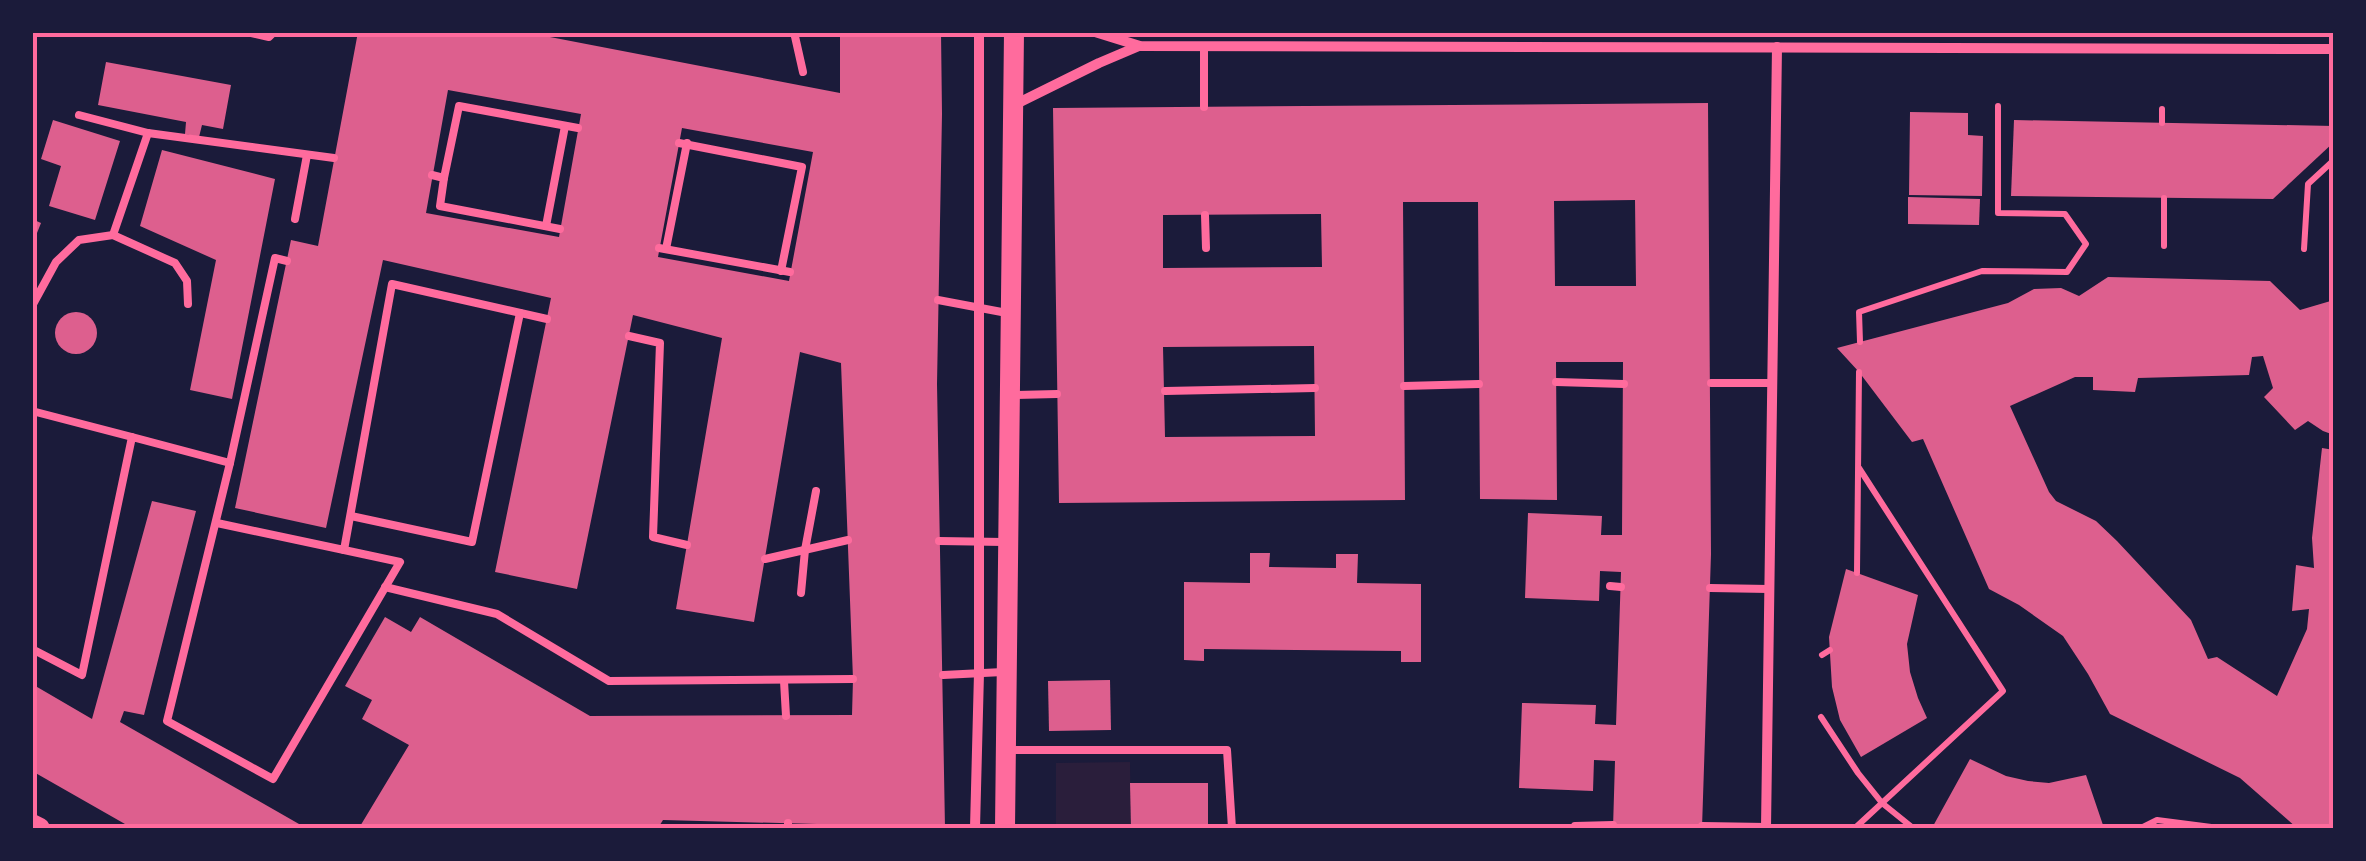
<svg xmlns="http://www.w3.org/2000/svg" width="2366" height="861" viewBox="0 0 2366 861" font-family="Montserrat,sans-serif">
  <rect width="100%" height="100%" fill="#1b1b3a"/>
  <path fill="#2a1e3b" d="M1130 762 1131 828H1056V763Z"/>
  <g fill="#dd5f8e" fill-rule="evenodd">
    <path d="M358 32H524L840 93V32H941L942 114 937 384 945 828H853V825L663 820 658 828H359L409 745 362 719 372 700 345 686 385 617 411 632 420 617 590 716 852 715 853 679 841 363 800 352 754 622 676 609 722 338 633 315 577 589 495 572 551 298 383 260 326 528 235 508 291 240 318 246ZM448 90 581 114 559 237 426 213ZM682 128 813 152 789 281 658 257Z"/>
    <path d="M106 62 231 85 223 129 202 125 199 137 185 134 186 122 98 105Z"/>
    <path d="M1708 103 1711 554 1702 828H1613L1615 761 1594 760 1593 791 1519 788 1522 703 1596 705 1595 724 1616 725 1621 572 1600 571 1599 601 1525 598 1528 513 1602 516 1601 535H1622L1623 362H1556L1557 500 1480 499 1478 202H1403L1405 500 1059 503 1053 108ZM1635 200 1636 286H1555L1554 201ZM1321 214 1322 267 1163 268V215ZM1314 346 1315 436 1165 437 1163 347Z"/>
    <path d="M1910 112 1968 113V135L1983 136 1982 196 1909 195Z"/>
    <path d="M53 120 120 141 95 220 49 206 61 166 41 159Z"/>
    <path d="M2014 120 2334 126V142L2273 199 2011 196Z"/>
    <path d="M162 150 275 179 232 399 190 390 216 260 140 226Z"/>
    <path d="M1908 197 1980 199 1979 225 1908 224Z"/>
    <path d="M32 219 41 223 33 243H32Z"/>
    <path d="M2108 277 2270 281 2300 310 2334 300V435L2323 431 2308 421 2295 430 2264 397 2273 388 2263 356 2252 357 2249 375 2138 378 2135 392 2093 390V377H2075L2010 406 2049 492 2056 501 2096 521 2117 541 2191 620 2208 659 2217 657 2277 696 2307 629 2309 609 2292 611 2296 565 2314 568 2312 538 2322 448 2334 450V828H2297L2240 778 2110 714 2088 674 2063 636 2019 605 1989 589 1923 439 1912 442 1859 372 1837 348 2008 303 2034 289 2061 288 2079 296Z"/>
    <circle cx="76" cy="333" r="21"/>
    <path d="M152 501 196 511 144 715 124 711 120 722 306 828H132L32 771V684L92 719Z"/>
    <path d="M1250 553H1270L1269 567 1336 568V554H1358L1357 583 1421 584V662H1401V651L1204 649V661L1184 660V582L1250 583Z"/>
    <path d="M1846 569 1918 595 1907 644 1910 672 1918 698 1927 718 1861 757 1840 720 1832 687 1829 637Z"/>
    <path d="M1110 680 1111 730 1049 731 1048 681Z"/>
    <path d="M1970 759 2006 776 2028 781 2049 783 2086 775 2104 828H1932Z"/>
    <path d="M1130 783H1208V828H1131Z"/>
  </g>
  <g fill="none" stroke-linecap="round" stroke-linejoin="round">
    <g stroke="#ff6b9d" stroke-width="6">
      <path d="M2162 123V109"/>
      <path d="M2164 198V246"/>
      <path d="M2304 249 2308 184 2334 160"/>
      <path d="M1860 342 1859 312 1982 271 2067 272 2086 244 2065 214 1998 213V106"/>
      <path d="M1857 573 1859 372"/>
      <path d="M1822 655 1830 650"/>
      <path d="M1821 717 1858 773 1882 803 1913 828"/>
      <path d="M1855 828 2003 691 1859 468"/>
      <path d="M2141 828 2157 820 2219 828"/>
    </g>
    <g stroke="#ff6b9d" stroke-width="8">
      <path d="M247 32 269 37 274 32"/>
      <path d="M794 32 803 72"/>
      <path d="M1204 46V107"/>
      <path d="M79 115 148 133 334 158"/>
      <path d="M679 143 802 167 781 271"/>
      <path d="M432 175 444 178 440 206 560 229"/>
      <path d="M444 178 459 106 578 128"/>
      <path d="M1205 215 1206 248"/>
      <path d="M295 219 307 155"/>
      <path d="M546 226 565 126"/>
      <path d="M113 235 148 133"/>
      <path d="M659 248 790 272"/>
      <path d="M666 249 687 143"/>
      <path d="M938 300 1007 313"/>
      <path d="M32 306 56 262 79 240 113 235 175 263 187 281 188 304"/>
      <path d="M629 336 660 343 653 537 687 545"/>
      <path d="M1556 382 1624 384"/>
      <path d="M1711 383H1772"/>
      <path d="M1404 386 1479 384"/>
      <path d="M1165 391 1315 388"/>
      <path d="M1012 395 1057 394"/>
      <path d="M32 411 132 437"/>
      <path d="M230 463 275 258 287 261"/>
      <path d="M351 516 472 542 520 313"/>
      <path d="M217 523 344 550 392 284 547 319"/>
      <path d="M939 541 1004 542"/>
      <path d="M765 559 848 540"/>
      <path d="M1610 586 1621 587"/>
      <path d="M385 587 497 614 609 681 853 679"/>
      <path d="M1710 588 1769 589"/>
      <path d="M801 593 805 550 816 491"/>
      <path d="M32 649 82 675 132 437 230 463 167 721 273 779 400 562 344 550"/>
      <path d="M943 675 1003 672"/>
      <path d="M784 681 786 716"/>
      <path d="M1010 750H1227L1232 828"/>
      <path d="M788 823V828"/>
      <path d="M1702 826 1766 827"/>
      <path d="M1575 828V826L1613 825"/>
    </g>
    <g stroke="#ff6b9d" stroke-width="10">
      <path d="M1095 32 1140 46 2334 49"/>
      <path d="M1014 105 1099 63 1139 46"/>
      <path d="M975 828 979 673V32"/>
      <path d="M1766 828 1777 47"/>
    </g>
    <g stroke="#ff6b9d" stroke-width="20">
      <path d="M32 824 40 828"/>
      <path d="M1005 828 1014 32"/>
    </g>
  </g>
  <rect width="2366" height="861" fill="none" stroke="#1b1b3a" stroke-width="70"/>
  <rect x="35" y="35" width="2296" height="791" fill="none" stroke="#ff6b9d" stroke-width="4"/>
</svg>
